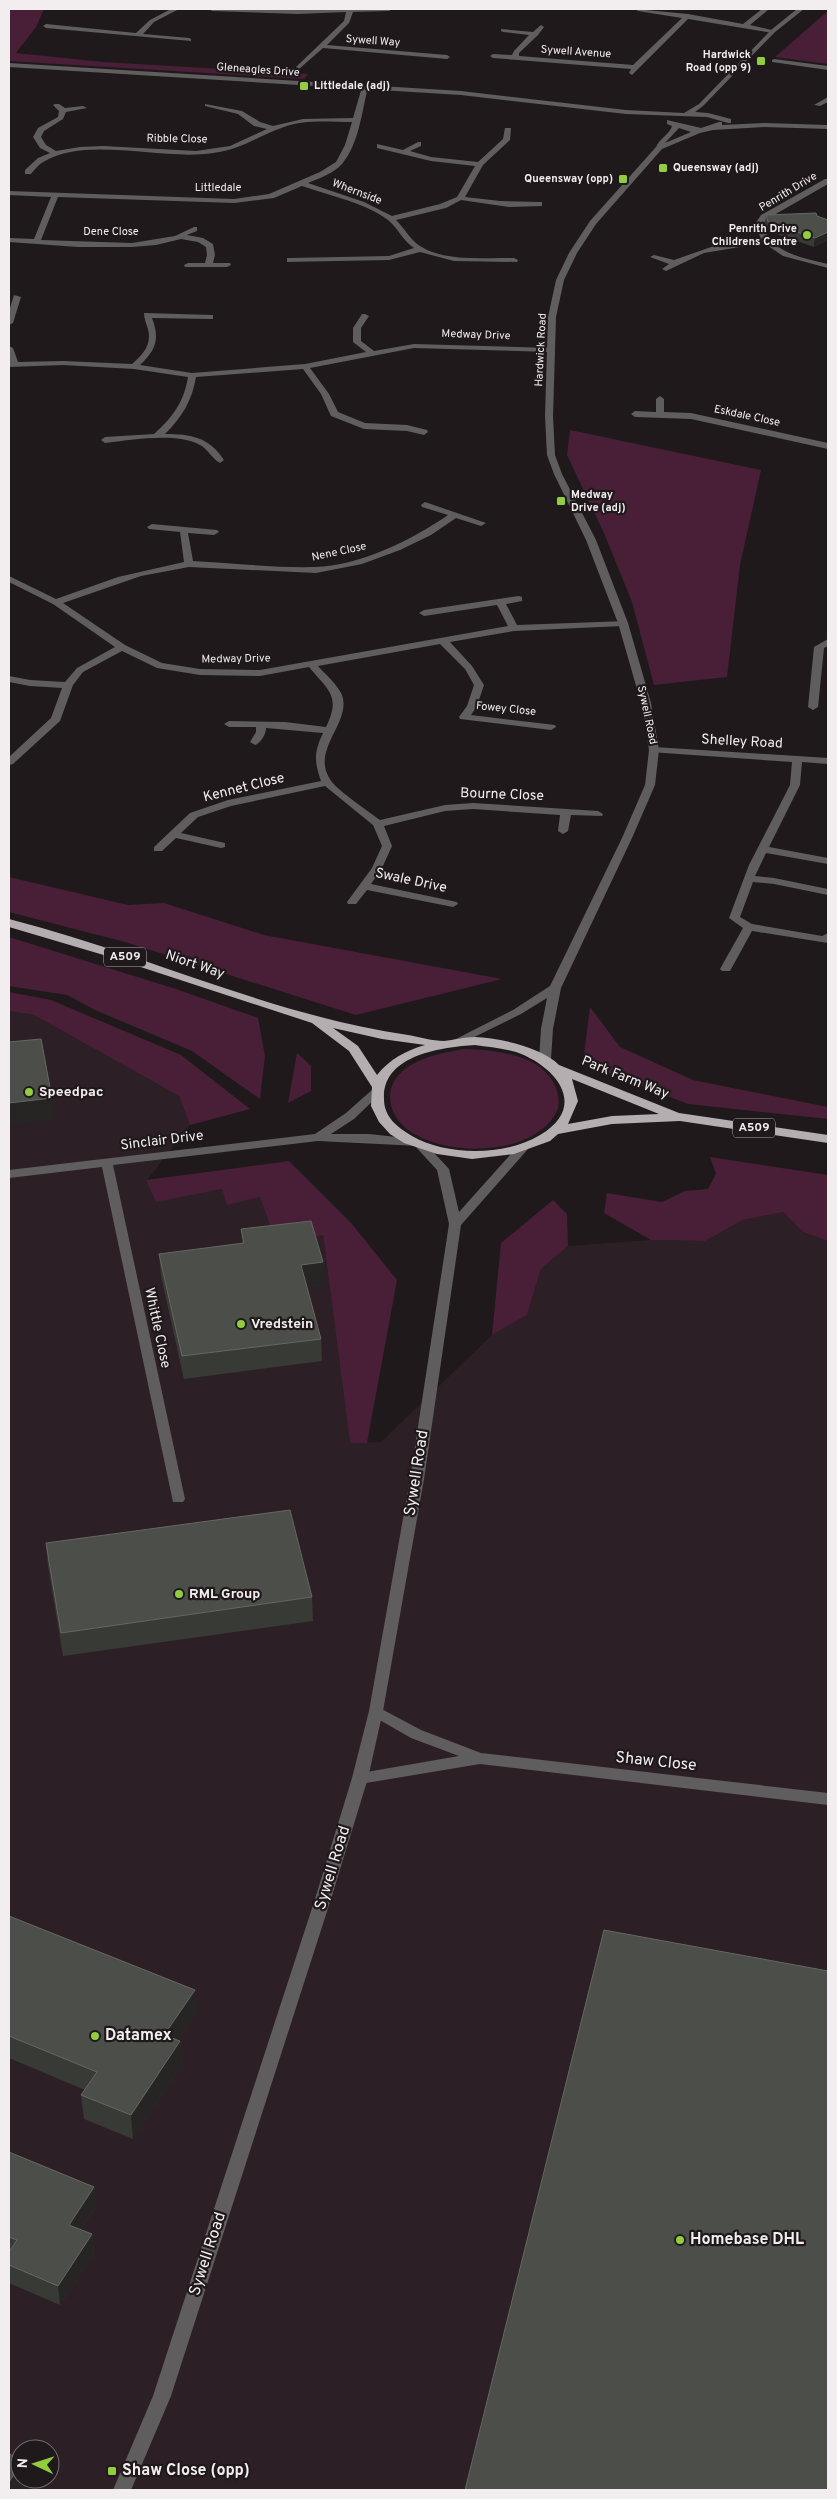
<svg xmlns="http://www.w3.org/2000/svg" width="837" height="2499" viewBox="0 0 837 2499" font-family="Overpass,sans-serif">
  <rect width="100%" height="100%" fill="#1f191c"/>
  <path fill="#2c2026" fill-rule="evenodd" d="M9 1011 34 1015 179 1096 190 1125 147 1180 156 1201 223 1189 227 1204 260 1197 323 1235 350 1443 381 1442 492 1335 527 1315 541 1269 568 1246 651 1240 705 1241 743 1220 783 1212 803 1232 828 1241V2490H9ZM20 2449H50V2479H20Z"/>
  <g fill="#481f36">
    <path d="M9 9H44L36 27 16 53 103 62 308 74 304 79 9 61Z"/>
    <path d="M828 11V64L775 57Z"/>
    <path d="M570 430 761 470 740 565 727 677 654 685 632 602 604 533 567 455Z"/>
    <path d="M9 877 128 905 164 903 264 935 502 979 356 1015 125 942 9 912Z"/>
    <path d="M9 937 176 989 258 1018 265 1056 260 1099 192 1051 95 1010 67 995 9 986Z"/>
    <path d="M9 992 51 1000 181 1055 250 1109 190 1125 179 1096 34 1015 9 1011Z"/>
    <path d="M590 1007 620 1047 693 1080 828 1107V1119L688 1104 603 1071 584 1054Z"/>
    <path d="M464 1049C495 1050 543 1054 556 1088 559 1096 560 1106 556 1113 533 1155 455 1156 418 1136 383 1118 379 1079 417 1062 432 1054 448 1052 464 1049Z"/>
    <path d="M297 1053 311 1066V1091L288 1103Z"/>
    <path d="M710 1157 828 1175V1241L803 1232 783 1212 743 1220 705 1241 651 1240 604 1213 607 1193 662 1202 685 1191 708 1189 716 1174Z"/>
    <path d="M289 1161 352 1224 397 1280 367 1443H350L323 1235 277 1244 260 1197 227 1205 222 1189 156 1202 146 1180Z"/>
    <path d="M553 1200 567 1214 568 1246 541 1269 527 1315 492 1335 501 1243Z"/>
  </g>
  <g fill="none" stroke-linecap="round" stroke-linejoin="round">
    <g fill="#605d5e" fill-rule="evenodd">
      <path d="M171 9H179L154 22 143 34 189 38 191 39V41L46 28 43 26 46 24 136 33 150 20Z"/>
      <path d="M209 9H392L389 11 353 12 349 23 327 45 447 55 450 57 447 59 323 48 299 69 296 67 297 66 344 21 346 12 298 14 212 11Z"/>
      <path d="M635 9 688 14 743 24 762 9H769L750 25 776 31 773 33 688 19 632 75 629 73 631 69 493 58 490 56 493 54 512 55 514 51 529 35 503 32 501 31V29L533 32 541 25 544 27 538 35 519 53V56L633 65 682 18 638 11Z"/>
      <path d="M774 59 828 66V70L772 62V60Z"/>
      <path d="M365 85 368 87C362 111 359 144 342 164 334 173 320 178 308 183L364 202 392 216 440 204 457 197 475 166 431 161 377 148V144L403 150 418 142H421V146L410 151 431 157 478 162 503 139 505 128H511L510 140 483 165 465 197 500 201 539 202H542V206L509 207 461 200 446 208 396 220C404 228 409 237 417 244 443 263 484 257 514 258L518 260 517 262 454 261 420 252 389 260 287 262V258H290L389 256 414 248C403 241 398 228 388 220 364 202 330 196 302 186L274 198 234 203 58 197 41 240 132 243 175 236 194 227H197V231L187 235 203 238 213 244 215 255 213 263H230L231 265 227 267H185L184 265 188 263H205L207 255 206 247 198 242 181 239 156 245 132 247H78L9 242V238L34 239 51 197 9 195V191L234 199 269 194 320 172 336 162 345 145 352 122C330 122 305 119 284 127 258 136 242 149 213 153 163 161 88 136 45 161 39 164 35 169 31 174H25V170L38 158 50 153 40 148 33 137 38 128 58 117 59 111 53 105 55 104H59L65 108 83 106 87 108 66 112 63 119 44 131 41 137 46 145 56 151 80 147 103 146 196 151 230 146 267 129 254 126 238 114 205 106V104L242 111 260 122 273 126 303 119 353 118 362 87Z"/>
      <path d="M828 97V102L820 106 814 105Z"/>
      <path d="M825 179H828V184L767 219 763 224C770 253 803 258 828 264V268L783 256 764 243 704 253 666 271 662 269 669 264 650 257 654 255 674 260 714 246 761 239 755 224 761 215Z"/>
      <path d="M14 295 21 297 13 323 9 325V311Z"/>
      <path d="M144 313 213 315V319H210L152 318C160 339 156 350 140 365L192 373 305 364 366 352 353 342V328L362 314H365L369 316 361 328V341L374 351 414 344 551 348 555 350 551 352 414 348 310 368 329 394 338 412 365 423 407 425 427 430 428 432 424 435 407 431 364 429 331 416 321 394 303 369 196 377C192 401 182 417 165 434 191 434 209 437 224 460L220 463C212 459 208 449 200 445 176 432 131 440 105 443L101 440 105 437 154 434C173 417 184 402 188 377L134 369 63 365 9 367V346L13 348 18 362 63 361 132 364C143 354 152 345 148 329 146 323 144 318 144 313Z"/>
      <path d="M660 396 664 399V412L691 413 828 443V449L691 419 635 417 631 414 635 411 656 412V399Z"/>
      <path d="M425 502 486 523 481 526 456 518 431 535 400 550 362 564 316 573 189 567 141 576 63 603 125 645 162 663 200 669 260 670 508 626 497 605 424 616 419 613 424 610 519 596 522 597V601L506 604 517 625 626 621 628 623 623 626 514 631 450 642 472 666 484 685 477 706 471 715 555 725 556 727 551 730 460 719 459 717 467 706 474 685 465 669 440 644 318 666C325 674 338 685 342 695 352 724 308 751 332 782 340 792 368 811 380 820L445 805 473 803 598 811 603 814 602 816 571 815 568 831 563 834 558 831 560 815 473 809 445 811 384 826 392 846 382 868 371 884 457 902 458 904 453 907 367 890 356 904H348L347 902 372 868 382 846 373 825 325 786 231 806 198 817 181 833 225 843V847L221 848 176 838 162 851H154V847L190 813 228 800 321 781C314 761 314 752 323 733L266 728C266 734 261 743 255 745L250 742 256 732V727H229L224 724 229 721 285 722 326 727C341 696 329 691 309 667L260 676 200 675 157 668 122 651 83 672 73 685 60 721 13 764 9 765V757L51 718 62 688 30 686 9 682V676L30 680 65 682 77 668 115 647 53 604 9 582V576L56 599 118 577 184 562 180 532 149 529 147 527 152 524 217 530 219 532 214 535 188 533 193 561C233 563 275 568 315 567 359 566 412 540 448 515L422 507 421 505Z"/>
      <path d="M828 639V646L824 648 818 707 813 710 808 707 814 647Z"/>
      <path d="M654 747 828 758V764L802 762 800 785 769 847 828 858V864L766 853 755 876 774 878 828 889V895L774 884 753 882 740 917 752 924 822 936 828 933V943L752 931 730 971H722L720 969 743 928 729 918 749 865 790 785 792 762 650 752 649 750Z"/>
      <path d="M377 1087 383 1091 381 1093 354 1119 331 1134H369L415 1139 421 1143 419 1146 318 1141 113 1165 185 1499 183 1502H173L102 1167 9 1178V1170L315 1134 346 1113 373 1089Z"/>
      <path d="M376 1706 421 1730 481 1753 828 1793V1805L480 1764 360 1784 355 1782 352 1778 355 1774 459 1756 411 1738 371 1715 369 1711 371 1707Z"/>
    </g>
    <g fill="#605d5e" fill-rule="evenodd">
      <path d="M797 9H804L775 32 703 106 695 112 708 113 731 119V123H728L707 117 626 114 461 95 9 67V63L461 91 626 110 684 113 699 104 771 30Z"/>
      <path d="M667 120 701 128 719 122H722V125L765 123 828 125V129L765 127 713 130 700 133 662 149 596 224 577 253 564 280 556 317 553 416 555 455 562 474 596 540 628 623 651 703 659 750 655 785 632 838 561 988 553 1029 551 1059 545 1062 539 1059 541 1029 547 998 521 1014 460 1044H452L450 1042 513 1010 550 986 622 838 645 785 649 750 641 703 618 623 586 540 554 474 547 455 545 416 548 317 556 280 569 253 590 221 656 147C659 139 670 134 672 126L667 124ZM679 128 691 132 665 143Z"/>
      <path d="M421 1142 425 1143 449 1169 459 1212 518 1146H526L528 1149 461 1225 424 1479 383 1711 368 1778 331 1899 171 2396 131 2490H113L153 2396 315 1899 352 1778 369 1711 410 1479 449 1224 437 1170 415 1146Z"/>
    </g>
    <path fill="#b5aeb1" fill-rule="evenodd" d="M9 919C143 953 270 1015 408 1035 419 1037 433 1041 444 1041 454 1040 464 1037 475 1037 499 1038 542 1047 559 1065L679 1113 828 1135V1143L680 1121 612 1124 558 1134 550 1141 514 1154 472 1159 437 1154 404 1143 390 1134 379 1122 371 1106 372 1087 349 1051 312 1023 107 956 9 927ZM333 1028 382 1039 425 1045C405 1051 390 1059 377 1075L358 1046ZM475 1045C488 1047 503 1048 516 1052 556 1066 589 1106 540 1135 506 1156 446 1156 412 1136 397 1127 384 1117 384 1099 382 1055 442 1047 475 1045ZM572 1079 659 1114 612 1116 568 1124 578 1101Z"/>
  </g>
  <g fill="#383a35">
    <path d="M766 215 817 216 814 247 768 231 765 224Z"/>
    <path d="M241 1229 323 1285 307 1287 321 1339 322 1361 184 1379 161 1276 159 1254 242 1244Z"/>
    <path d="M46 1543 312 1597 313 1621 63 1656 48 1566Z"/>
    <path d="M9 1916 197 2014 178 2040 180 2041 182 2065 133 2139 84 2119 81 2095 85 2090 9 2058Z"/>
    <path d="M9 2152 94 2187 96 2206 80 2230 92 2234 94 2253 60 2305 9 2283Z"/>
  </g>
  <g fill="#262523">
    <path d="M828 232V241L814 247 815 238Z"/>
    <path d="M52 1098 54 1120 9 1125V1103Z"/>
    <path d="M323 1262V1285L301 1288V1265Z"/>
    <path d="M195 1990 197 2014 166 2059 164 2035Z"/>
    <path d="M180 2041 182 2065 133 2139 131 2115Z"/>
    <path d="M94 2187 96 2206 71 2243 69 2225Z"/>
    <path d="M92 2234 94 2253 60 2305 58 2286Z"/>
    <path d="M20 2465V2479H25L26 2484 22 2490H9V2482Z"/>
  </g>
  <g fill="#4c4e49" stroke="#666763">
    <path d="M816 213 817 216 828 220V232L815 238 768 222 766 215Z"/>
    <path d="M41 1039 52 1098 9 1103V1042Z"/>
    <path d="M311 1221 323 1262 301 1265 321 1339 182 1356 159 1254 244 1243 241 1229Z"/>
    <path d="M290 1510 312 1597 61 1633 46 1543Z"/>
    <path d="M9 1916 195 1990 164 2035 180 2041 131 2115 81 2095 97 2072 9 2036Z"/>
    <path d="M604 1930 828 1971V2490H465Z"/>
    <path d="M9 2152 94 2187 69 2225 92 2234 58 2286 9 2265V2252L17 2240 9 2237Z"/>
    <path d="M9 2454 20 2459V2465L9 2482Z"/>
  </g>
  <g fill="#92cd3f" stroke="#1f191c" stroke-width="2">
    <rect x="756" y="56" width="10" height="10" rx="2.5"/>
    <rect x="299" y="81" width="10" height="10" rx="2.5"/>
    <rect x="658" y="163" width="10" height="10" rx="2.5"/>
    <rect x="618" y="174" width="10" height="10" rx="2.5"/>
    <circle cx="807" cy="235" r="5"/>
    <rect x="556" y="496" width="10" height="10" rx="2.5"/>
    <circle cx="29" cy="1092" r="5"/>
    <circle cx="241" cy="1324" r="5"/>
    <circle cx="179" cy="1594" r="5"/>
    <circle cx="95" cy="2036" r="5"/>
    <circle cx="680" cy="2240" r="5"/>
    <rect x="107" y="2466" width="10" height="10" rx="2.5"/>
  </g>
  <g text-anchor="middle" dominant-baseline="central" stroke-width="4.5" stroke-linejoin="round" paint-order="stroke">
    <g font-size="11" fill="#f2edef" stroke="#1f191c">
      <text transform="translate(373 41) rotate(4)">Sywell Way</text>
      <text transform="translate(576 52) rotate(4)">Sywell Avenue</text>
      <text transform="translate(258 70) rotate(4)">Gleneagles Drive</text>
      <text transform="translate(177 139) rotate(1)">Ribble Close</text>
      <text x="218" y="188">Littledale</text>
      <text transform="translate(357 192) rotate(21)">Whernside</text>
      <text transform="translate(788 192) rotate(-31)">Penrith Drive</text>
      <text x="111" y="232">Dene Close</text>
      <text transform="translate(476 335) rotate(2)">Medway Drive</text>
      <text transform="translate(541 350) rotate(-87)">Hardwick Road</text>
      <text transform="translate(747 416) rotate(12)">Eskdale Close</text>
      <text transform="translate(339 552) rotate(-12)">Nene Close</text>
      <text transform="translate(236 659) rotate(-1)">Medway Drive</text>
      <text transform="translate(506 709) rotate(6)">Fowey Close</text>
      <text transform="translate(647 715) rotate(78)">Sywell Road</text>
    </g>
    <g font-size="11" font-weight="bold" fill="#f2edef" stroke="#1f191c" text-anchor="end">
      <text x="751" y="55">Hardwick<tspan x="751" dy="13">Road (opp 9)</tspan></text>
      <text x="314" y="86" text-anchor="start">Littledale (adj)</text>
      <text x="673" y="168" text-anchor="start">Queensway (adj)</text>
      <text x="613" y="179">Queensway (opp)</text>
      <text x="797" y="229">Penrith Drive<tspan x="797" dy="13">Childrens Centre</tspan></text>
      <text x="571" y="495" text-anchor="start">Medway<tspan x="571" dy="13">Drive (adj)</tspan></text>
    </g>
    <g fill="#1f191c" stroke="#b3adb0" stroke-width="1">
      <rect x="104" y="947.5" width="42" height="19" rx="4"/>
      <rect x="733" y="1118.5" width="42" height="19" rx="4"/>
    </g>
    <g font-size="12" font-weight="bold" fill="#f2edef">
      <text x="125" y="957">A509</text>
      <text x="754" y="1128">A509</text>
    </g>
    <g font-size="14" fill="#f2edef" stroke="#1f191c">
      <text transform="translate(742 742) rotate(3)">Shelley Road</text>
      <text transform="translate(244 788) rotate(-14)">Kennet Close</text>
      <text transform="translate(502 795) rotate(2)">Bourne Close</text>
      <text transform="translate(411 881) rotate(12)">Swale Drive</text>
      <text transform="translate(195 965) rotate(19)">Niort Way</text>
      <text transform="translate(625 1078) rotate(22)">Park Farm Way</text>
      <text transform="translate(162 1141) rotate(-7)">Sinclair Drive</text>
      <text transform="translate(157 1328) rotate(78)">Whittle Close</text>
    </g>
    <g font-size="14" font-weight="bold" fill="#f2edef" stroke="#1f191c" text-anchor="start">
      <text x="39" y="1092">Speedpac</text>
      <text x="251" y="1324">Vredstein</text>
      <text x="189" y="1594">RML Group</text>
    </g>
    <g font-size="16" fill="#f2edef" stroke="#1f191c">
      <text transform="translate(417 1473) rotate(-81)">Sywell Road</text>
      <text transform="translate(656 1762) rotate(6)">Shaw Close</text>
      <text transform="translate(333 1868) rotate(-73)">Sywell Road</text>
      <text transform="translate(208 2254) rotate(-72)">Sywell Road</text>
    </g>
    <g font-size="16" font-weight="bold" fill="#f2edef" stroke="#1f191c" text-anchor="start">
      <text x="105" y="2036">Datamex</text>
      <text x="690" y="2240">Homebase DHL</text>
      <text x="122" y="2471">Shaw Close (opp)</text>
    </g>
  </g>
  <rect width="837" height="2499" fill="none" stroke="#f2edef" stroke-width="20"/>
  <g transform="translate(35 2464) rotate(274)"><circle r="24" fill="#1f191c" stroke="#736e70"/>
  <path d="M0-4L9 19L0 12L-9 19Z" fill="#92cd3f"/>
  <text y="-8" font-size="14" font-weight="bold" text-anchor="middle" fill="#f2edef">N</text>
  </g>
</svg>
